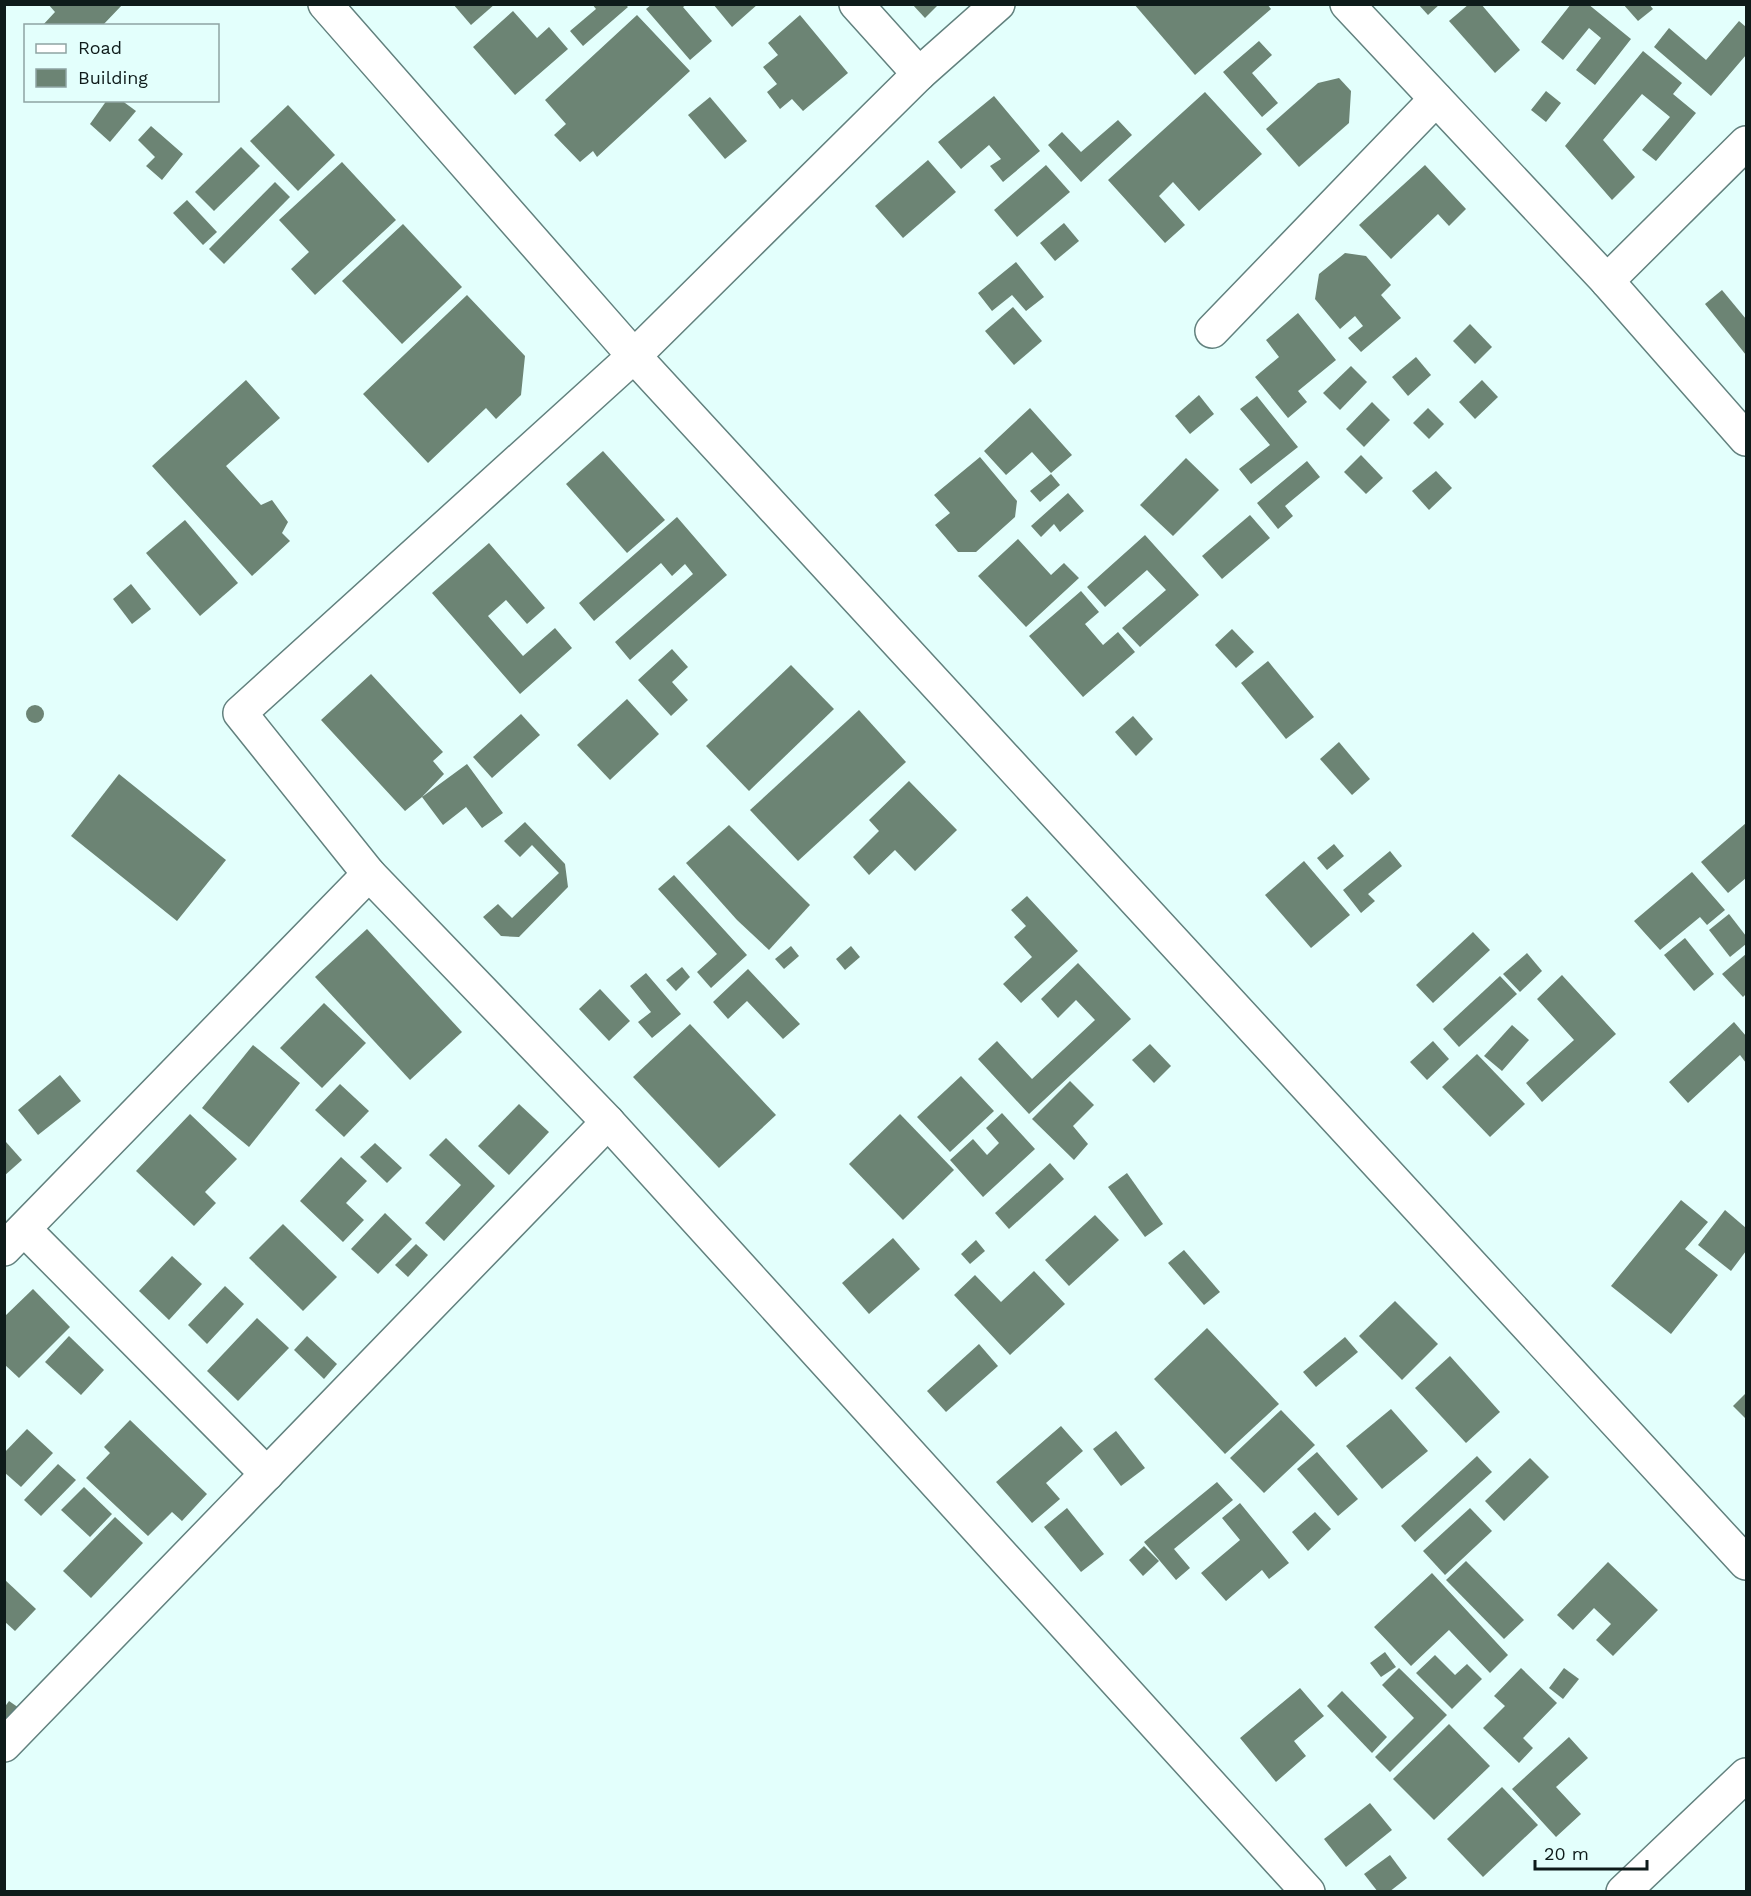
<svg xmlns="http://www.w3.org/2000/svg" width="1751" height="1896" viewBox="0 0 1751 1896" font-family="'Work Sans',sans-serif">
  <rect width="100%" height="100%" fill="#e3fffc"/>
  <g fill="#6c8474">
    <path d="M48 4H123L102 26H42L55 12Z"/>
    <path d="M453 4H495L471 25Z"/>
    <path d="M592 4H625L628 7 583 46 570 31 596 9Z"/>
    <path d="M652 4H687L683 7 712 41 690 60 646 9Z"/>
    <path d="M713 4H758L732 27Z"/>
    <path d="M912 4H939L925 18Z"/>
    <path d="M1134 4H1267L1271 9 1195 75Z"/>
    <path d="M1418 4H1440L1428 15Z"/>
    <path d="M1469 4H1481L1520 50 1495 73 1449 21Z"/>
    <path d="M1571 4H1588L1631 39 1595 85 1576 70 1601 38 1589 28 1563 60 1541 42Z"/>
    <path d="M1623 4H1649L1653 9 1638 21Z"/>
    <path d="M513 11 537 38 549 27 568 49 515 95 473 47Z"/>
    <path d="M637 15 690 71 597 157 593 151 580 162 554 135 566 124 545 100Z"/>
    <path d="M800 15 848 73 803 111 792 99 780 109 767 92 777 84 763 67 778 55 768 43Z"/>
    <path d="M1739 21 1746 27V55L1711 96 1654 47 1669 28 1706 60Z"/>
    <path d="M1259 41 1272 55 1252 73 1278 103 1262 117 1223 72Z"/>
    <path d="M1643 51 1682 83 1673 94 1696 113 1656 161 1642 150 1670 117 1642 94 1603 140 1635 177 1612 200 1565 146Z"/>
    <path d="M1339 78 1351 91 1349 123 1299 167 1266 129 1318 83Z"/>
    <path d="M1546 91 1561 103 1546 122 1531 110Z"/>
    <path d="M1205 92 1262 154 1199 211 1173 182 1159 196 1185 225 1165 243 1108 180Z"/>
    <path d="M994 96 1040 151 1003 182 990 166 1001 159 989 145 961 169 938 142Z"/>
    <path d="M710 97 747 141 725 159 688 115Z"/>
    <path d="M107 100H121L136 111 110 142 90 124Z"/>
    <path d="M288 105 335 155 298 191 250 141Z"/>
    <path d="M1118 120 1132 135 1081 182 1048 145 1062 132 1081 152Z"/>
    <path d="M151 126 183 154 162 180 146 166 155 157 138 140Z"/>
    <path d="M241 147 260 166 214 211 195 192Z"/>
    <path d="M928 160 956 192 903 238 875 206Z"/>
    <path d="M342 162 396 220 315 295 291 269 309 252 279 220Z"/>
    <path d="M1046 165 1070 192 1017 237 994 210Z"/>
    <path d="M1425 165 1466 209 1449 226 1438 214 1391 259 1359 225Z"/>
    <path d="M275 182 290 197 224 264 209 249Z"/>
    <path d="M187 200 217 232 203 245 173 213Z"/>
    <path d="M1064 223 1079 241 1055 261 1040 243Z"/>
    <path d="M403 224 462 287 402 344 342 281Z"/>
    <path d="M1345 253 1366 256 1391 285 1381 295 1401 318 1361 352 1348 338 1363 326 1355 316 1340 329 1315 299 1319 274Z"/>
    <path d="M1016 262 1044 297 1026 311 1012 295 992 311 978 293Z"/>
    <path d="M1722 290 1746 319V355L1705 304Z"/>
    <path d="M467 295 525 356 521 395 496 419 486 408 428 463 363 394Z"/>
    <path d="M1013 307 1042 341 1014 365 985 331Z"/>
    <path d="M1298 313 1336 360 1298 391 1307 402 1288 418 1255 377 1279 357 1266 340Z"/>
    <path d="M1470 324 1492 347 1475 364 1453 341Z"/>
    <path d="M1416 357 1431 375 1408 396 1392 377Z"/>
    <path d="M1351 366 1367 382 1340 410 1323 393Z"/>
    <path d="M246 380 280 418 226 466 261 505 272 500 288 522 282 533 290 541 252 576 152 466Z"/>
    <path d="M1482 380 1498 397 1475 419 1459 402Z"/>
    <path d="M1199 395 1214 414 1190 434 1175 416Z"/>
    <path d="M1257 396 1298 447 1251 484 1239 469 1270 445 1240 409Z"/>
    <path d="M1372 402 1390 420 1364 447 1346 429Z"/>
    <path d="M1030 408 1072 455 1051 473 1032 452 1006 475 984 451Z"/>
    <path d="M1428 408 1444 424 1429 439 1413 423Z"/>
    <path d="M603 451 665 520 627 553 566 484Z"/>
    <path d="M1361 455 1383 478 1366 494 1344 472Z"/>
    <path d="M980 457 1017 501 1015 517 976 552H958L935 525 950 513 934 495Z"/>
    <path d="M1186 458 1219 490 1173 536 1140 505Z"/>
    <path d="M1307 461 1320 477 1285 506 1293 516 1278 529 1257 503Z"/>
    <path d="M1436 471 1452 488 1429 510 1412 491Z"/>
    <path d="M1051 474 1060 485 1040 502 1030 491Z"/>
    <path d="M1068 493 1084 511 1060 532 1054 524 1041 537 1031 526Z"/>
    <path d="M1250 515 1270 538 1222 579 1202 556Z"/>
    <path d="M677 517 727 575 630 660 615 642 693 574 685 564 672 576 661 563 594 621 579 603Z"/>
    <path d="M185 520 238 583 200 616 146 553Z"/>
    <path d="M1145 535 1199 595 1140 647 1122 628 1166 590 1147 570 1105 607 1087 587Z"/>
    <path d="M1018 539 1051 575 1064 563 1079 578 1026 627 978 576Z"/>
    <path d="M489 543 545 608 527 624 506 600 488 616 523 656 555 628 572 648 520 694 432 593Z"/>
    <path d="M131 584 151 609 132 624 113 599Z"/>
    <path d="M1081 591 1099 612 1085 624 1103 645 1118 632 1135 652 1083 697 1029 636Z"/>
    <path d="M1232 629 1254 652 1236 668 1215 645Z"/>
    <path d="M672 649 688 667 672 682 688 700 671 716 638 680Z"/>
    <path d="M1268 661 1314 717 1286 739 1241 683Z"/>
    <path d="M791 665 834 709 749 791 706 746Z"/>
    <path d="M371 674 443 752 433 761 444 774 422 797 467 764 503 813 482 828 466 807 443 825 422 797 405 811 321 720Z"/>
    <path d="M627 699 659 734 610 780 577 745Z"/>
    <circle cx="35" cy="714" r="9"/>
    <path d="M859 710 906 762 798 861 750 810Z"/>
    <path d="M521 714 540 735 492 778 473 757Z"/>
    <path d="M1133 716 1153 739 1136 756 1115 732Z"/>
    <path d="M1339 742 1370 779 1352 795 1320 759Z"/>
    <path d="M119 774 226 860 177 921 71 836Z"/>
    <path d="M909 781 957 830 915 871 895 850 869 875 853 857 879 831 869 820Z"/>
    <path d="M525 822 565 864 568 887 519 937 501 936 483 917 498 904 512 918 559 873 532 845 520 857 504 841Z"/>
    <path d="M1746 823V878L1728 893 1701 862Z"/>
    <path d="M729 825 810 905 769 950 737 920 686 863Z"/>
    <path d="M1334 844 1344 856 1327 870 1317 858Z"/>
    <path d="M1390 851 1402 866 1368 894 1375 901 1361 913 1343 890Z"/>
    <path d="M1304 861 1350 915 1311 948 1265 895Z"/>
    <path d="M1692 872 1725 910 1707 925 1700 917 1660 950 1634 921Z"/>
    <path d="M674 875 747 955 711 988 697 972 717 954 658 889Z"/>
    <path d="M1027 896 1078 951 1021 1003 1003 984 1032 957 1014 937 1026 926 1011 910Z"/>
    <path d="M1729 914 1746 936V944L1730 957 1709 930Z"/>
    <path d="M367 929 462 1032 410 1080 315 977Z"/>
    <path d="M1473 932 1490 950 1433 1003 1416 985Z"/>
    <path d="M1685 938 1714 974 1694 991 1664 955Z"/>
    <path d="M791 946 799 956 784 969 775 959Z"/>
    <path d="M851 946 860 957 845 970 836 959Z"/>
    <path d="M1527 953 1542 971 1520 992 1503 974Z"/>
    <path d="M1746 954V994L1743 997 1722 974Z"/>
    <path d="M1078 963 1131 1019 1029 1114 978 1059 997 1041 1032 1079 1095 1020 1076 1000 1058 1018 1041 999Z"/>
    <path d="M682 967 690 977 676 991 666 980Z"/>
    <path d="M748 969 800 1024 783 1039 747 1001 728 1019 713 1002Z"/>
    <path d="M646 973 681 1014 652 1038 638 1022 651 1012 630 986Z"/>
    <path d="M1562 975 1616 1034 1542 1102 1526 1083 1574 1040 1537 999Z"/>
    <path d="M1500 976 1517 994 1459 1047 1443 1029Z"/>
    <path d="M600 989 630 1021 609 1041 579 1009Z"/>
    <path d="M324 1003 366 1043 322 1088 280 1048Z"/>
    <path d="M1734 1022 1746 1036V1063L1740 1055 1688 1103 1669 1082Z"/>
    <path d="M690 1024 776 1115 719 1168 633 1077Z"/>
    <path d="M1512 1025 1529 1040 1502 1071 1484 1056Z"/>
    <path d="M1433 1041 1449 1059 1427 1080 1410 1062Z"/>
    <path d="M1150 1044 1171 1066 1154 1083 1132 1060Z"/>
    <path d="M253 1045 300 1083 249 1147 202 1108Z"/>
    <path d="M1477 1054 1525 1104 1490 1137 1442 1087Z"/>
    <path d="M60 1075 81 1101 38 1135 18 1110Z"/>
    <path d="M961 1076 994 1111 950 1152 917 1117Z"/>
    <path d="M1070 1081 1094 1105 1073 1126 1088 1144 1074 1160 1032 1119Z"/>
    <path d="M340 1084 369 1111 344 1137 315 1110Z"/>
    <path d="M519 1104 549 1132 509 1175 478 1146Z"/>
    <path d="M1002 1113 1035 1149 983 1197 950 1160 973 1139 987 1155 999 1143 986 1128Z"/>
    <path d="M190 1114 237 1159 205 1192 216 1203 194 1226 136 1171Z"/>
    <path d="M900 1114 954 1170 903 1220 849 1164Z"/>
    <path d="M446 1138 495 1186 444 1241 425 1223 461 1185 429 1155Z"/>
    <path d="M6 1142 22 1160 4 1176V1144Z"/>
    <path d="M375 1143 402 1168 387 1183 360 1157Z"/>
    <path d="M341 1157 367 1181 346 1203 364 1220 343 1242 300 1201Z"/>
    <path d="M1050 1163 1064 1179 1009 1229 995 1213Z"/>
    <path d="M1127 1173 1163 1224 1145 1237 1108 1187Z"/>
    <path d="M1681 1200 1708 1222 1685 1249 1718 1275 1671 1334 1611 1286Z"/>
    <path d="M1725 1210 1746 1228V1251L1731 1271 1698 1245Z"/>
    <path d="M385 1213 412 1239 378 1274 351 1249Z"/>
    <path d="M1095 1215 1119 1240 1069 1286 1045 1260Z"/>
    <path d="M283 1224 337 1277 303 1311 249 1258Z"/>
    <path d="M893 1238 920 1269 869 1314 842 1283Z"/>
    <path d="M976 1240 985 1251 970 1264 961 1254Z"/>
    <path d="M416 1244 428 1255 408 1277 395 1265Z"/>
    <path d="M1184 1250 1220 1292 1204 1305 1168 1263Z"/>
    <path d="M172 1256 202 1284 169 1320 139 1291Z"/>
    <path d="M1034 1271 1065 1304 1010 1355 954 1295 975 1275 1001 1302Z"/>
    <path d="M225 1286 244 1304 207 1344 188 1325Z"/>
    <path d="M33 1289 70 1327 19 1378 4 1364V1317Z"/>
    <path d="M1395 1301 1438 1344 1402 1380 1359 1336Z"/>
    <path d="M257 1318 289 1348 238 1401 207 1371Z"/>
    <path d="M1207 1328 1279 1404 1225 1454 1154 1379Z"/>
    <path d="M69 1336 104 1370 81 1395 45 1362Z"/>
    <path d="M307 1336 337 1364 324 1379 294 1350Z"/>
    <path d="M1345 1337 1358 1352 1316 1387 1303 1372Z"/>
    <path d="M979 1344 998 1366 946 1412 927 1391Z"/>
    <path d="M1450 1356 1500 1412 1466 1443 1415 1388Z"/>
    <path d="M1746 1393V1419L1733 1406Z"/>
    <path d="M1391 1409 1428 1451 1382 1489 1346 1446Z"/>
    <path d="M1281 1410 1315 1445 1264 1493 1230 1458Z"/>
    <path d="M130 1420 207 1494 182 1521 172 1512 148 1536 86 1478 110 1453 104 1447Z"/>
    <path d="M1061 1426 1083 1451 1046 1483 1060 1499 1032 1523 996 1482Z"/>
    <path d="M27 1429 53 1453 21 1487 4 1472V1453Z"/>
    <path d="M1116 1431 1145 1468 1121 1486 1093 1449Z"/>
    <path d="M1317 1452 1358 1499 1338 1516 1297 1469Z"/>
    <path d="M1477 1456 1492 1472 1415 1542 1401 1526Z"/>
    <path d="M1530 1458 1549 1477 1504 1521 1485 1501Z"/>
    <path d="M58 1464 76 1480 41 1516 24 1500Z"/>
    <path d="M1217 1482 1233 1500 1174 1549 1190 1568 1176 1580 1144 1542Z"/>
    <path d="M84 1487 112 1514 90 1537 61 1510Z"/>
    <path d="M1240 1503 1289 1563 1269 1579 1262 1570 1226 1601 1201 1573 1240 1540 1222 1518Z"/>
    <path d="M1067 1508 1104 1554 1081 1572 1044 1527Z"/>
    <path d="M1470 1508 1492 1531 1445 1575 1423 1551Z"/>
    <path d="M1315 1512 1331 1529 1308 1551 1292 1532Z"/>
    <path d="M115 1517 143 1543 91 1598 63 1571Z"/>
    <path d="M1144 1546 1159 1561 1143 1576 1129 1560Z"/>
    <path d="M1466 1561 1524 1620 1504 1639 1446 1580Z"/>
    <path d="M1608 1562 1658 1610 1613 1656 1596 1640 1611 1624 1594 1608 1573 1630 1557 1615Z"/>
    <path d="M1432 1573 1508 1655 1490 1673 1449 1630 1411 1666 1374 1627Z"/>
    <path d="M4 1579 36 1609 15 1631 4 1621Z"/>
    <path d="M1385 1652 1396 1667 1381 1677 1370 1663Z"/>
    <path d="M1435 1655 1455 1675 1467 1664 1482 1679 1452 1709 1416 1673Z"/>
    <path d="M1399 1668 1447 1715 1390 1772 1375 1757 1414 1718 1382 1685Z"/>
    <path d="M1521 1668 1557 1703 1523 1738 1533 1748 1519 1763 1483 1728 1505 1706 1494 1696Z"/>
    <path d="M1564 1668 1579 1679 1563 1699 1549 1688Z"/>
    <path d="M1300 1688 1324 1716 1294 1741 1306 1756 1276 1782 1240 1738Z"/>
    <path d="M1342 1691 1387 1737 1372 1753 1327 1706Z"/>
    <path d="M9 1701 22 1710 4 1723V1708Z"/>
    <path d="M1449 1724 1490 1766 1434 1820 1393 1779Z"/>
    <path d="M1569 1737 1588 1758 1556 1787 1581 1814 1556 1837 1512 1789Z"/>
    <path d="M1502 1787 1538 1825 1483 1877 1447 1839Z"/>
    <path d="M1370 1803 1392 1830 1346 1867 1324 1839Z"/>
    <path d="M1390 1855 1407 1878 1389 1892H1378L1364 1874Z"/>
  </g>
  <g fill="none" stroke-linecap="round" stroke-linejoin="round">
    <g stroke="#62817e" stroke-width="36">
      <g id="minor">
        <path d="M325 4 634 356 1746 1563"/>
        <path d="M856 4 919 74"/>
        <path d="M998 4 919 74 634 356 240 713 369 874 608 1122 1308 1892"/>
        <path d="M1347 4 1607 281 1746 439"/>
        <path d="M1607 281 1746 143"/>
        <path d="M1212 331 1436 99"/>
        <path d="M24 1229 267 1474"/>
        <path d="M4 1249 369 874"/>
        <path d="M4 1745 608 1122"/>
        <path d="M1623 1892 1746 1775"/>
      </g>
    </g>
    <use href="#minor" stroke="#fff" stroke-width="33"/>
  </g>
  <rect width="1751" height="1896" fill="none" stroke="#0e1b1a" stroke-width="12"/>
  <rect x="24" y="24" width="195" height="78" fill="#e3fffc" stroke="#8ea4a2" stroke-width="1.5"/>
  <rect x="36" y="44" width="30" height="9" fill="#ffffff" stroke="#8ea4a2" stroke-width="1.5"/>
  <text x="78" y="54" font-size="18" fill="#0e1b1a">Road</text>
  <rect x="36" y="69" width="30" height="18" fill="#6c8474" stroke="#8ea4a2" stroke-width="1.5"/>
  <text x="78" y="84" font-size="18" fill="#0e1b1a">Building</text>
  <path d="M1535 1860v9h112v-9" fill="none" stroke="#0e1b1a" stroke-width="3"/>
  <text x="1544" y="1860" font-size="18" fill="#0e1b1a" stroke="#e3fffc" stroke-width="4.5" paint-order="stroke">20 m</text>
</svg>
